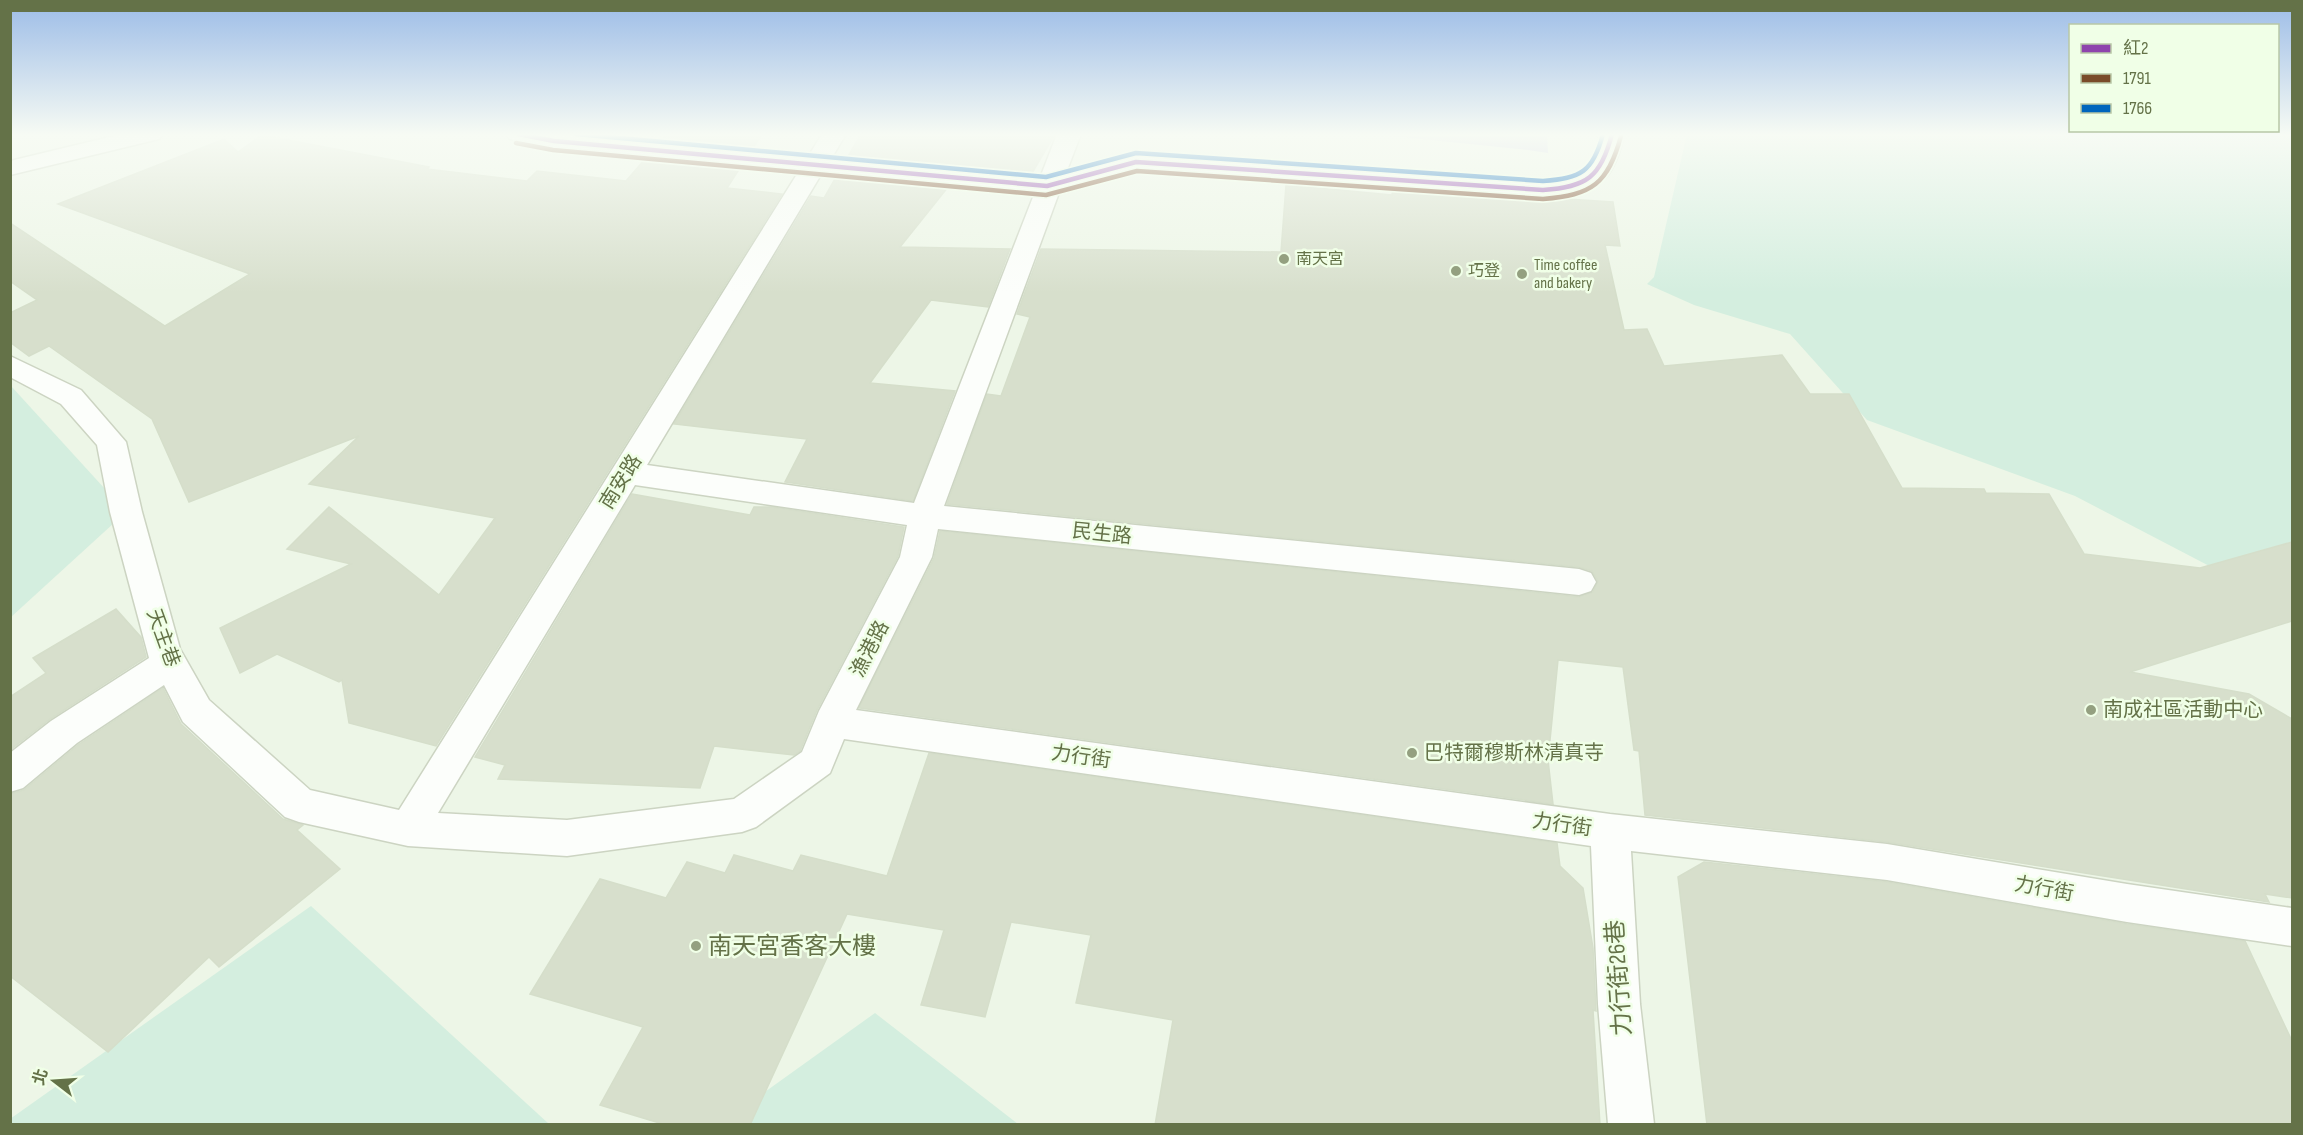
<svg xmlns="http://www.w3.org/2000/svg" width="2303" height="1135" viewBox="0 0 2303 1135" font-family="'Sofia Sans Condensed','Noto Sans TC',sans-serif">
  <rect width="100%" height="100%" fill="#edf6e7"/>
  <g fill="#d4eedf">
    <path d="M1687 134H2292V609L2075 496 1867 420 1790 334 1694 305 1647 284 1654 277Z"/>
    <path d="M11 386 126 512 11 617Z"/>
    <path d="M311 906 549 1124H11L10 1119Z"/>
    <path d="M875 1013 1018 1124H720Z"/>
  </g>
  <path fill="#cbc9e5" d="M1372 134H1547L1548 153 1528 150Z"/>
  <g fill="#d7dfcc" stroke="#d5deca" stroke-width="1.5">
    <path d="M666 134H762L752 150 660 141Z"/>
    <path d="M861 134H1055L1031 175 847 158Z"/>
    <path d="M262 135 429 167 427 169 527 181 537 171 626 181 645 159 740 168 727 188 782 194 436 746 349 723 342 680 339 682 277 654 240 673 220 628 351 564 287 549 329 507 439 595 495 518 309 484 359 436 189 502 152 419 49 346 29 356 10 342V313L37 300 10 281V223L165 326 250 274 58 204 224 139 238 152Z"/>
    <path d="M836 177 948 187 900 247 1010 249 988 307 931 300 870 383 955 391 913 501 785 482 807 439 674 424 811 196 824 198Z"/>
    <path d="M1286 185 1392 195 1393 188 1613 202 1620 246 1605 245 1624 330 1647 329 1664 366 1782 355 1810 394H1849L1902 488 1984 489 1986 493 2049 494 2084 554 2200 568 2292 542V621L2130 672 2249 694 2292 719V898L2265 894 2269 902 1887 842 1645 815 1639 751 1634 750 1623 667 1558 660 1548 760 1553 804 859 708 934 558 940 531 1579 597 1593 592 1598 581 1592 571 1579 567 947 504 987 394 1001 396 1030 317 1017 314 1041 249 1281 252Z"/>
    <path d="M632 494 750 515 754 507H772L904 527 898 556 817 710 800 751 794 755 714 746 700 788 498 779 505 765 475 757Z"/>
    <path d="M116 609 141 637 146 657 50 719 10 750V697L46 673 33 658Z"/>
    <path d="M163 688 181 724 283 819 303 825 297 830 340 869 219 967 209 957 108 1052 10 976V794L24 790 78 745Z"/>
    <path d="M929 753 1557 843 1560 866 1583 888 1593 948 1596 1011 1593 1010 1600 1125H1155L1173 1020 1076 1003 1091 935 1011 922 985 1017 921 1005 944 930 847 914 750 1125H666L600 1105 643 1027 530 994 600 879 666 898 687 862 725 873 734 855 793 871 801 855 887 876Z"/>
    <path d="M1704 862 1887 882 2127 924 2245 941 2292 1041V1125H1707L1678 877Z"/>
  </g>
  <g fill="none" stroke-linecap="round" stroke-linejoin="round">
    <g stroke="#ccd4c2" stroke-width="3">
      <g id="street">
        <path d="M122 134H163L159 139 10 175V161Z"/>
        <path d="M506 134H554L808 157 822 134H846L831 159 1040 178 1057 134H1081L1066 173 1136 155 1543 183C1583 181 1591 173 1600 134H1624C1615 176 1602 191 1559 197L1137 169 1060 190 944 506 1579 569 1591 573 1596 582 1591 591 1579 595 938 529 932 557 856 710 1610 814 1887 844 2127 884 2292 908V946L2127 922 1887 880 1631 851 1640 1004 1654 1124H1608L1598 1004 1591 846 844 739 830 773 756 827 742 832 567 856 408 846 299 822 285 817 183 722 164 685 77 743 23 788 10 792V753L51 721 149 658 110 512 97 445 61 404 10 377V356L81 390 126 442 142 512 180 649 209 700 310 790 399 810 799 171 554 148 510 139ZM822 173 1035 192 914 503 647 465ZM635 485 907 525 900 557 819 711 802 752 734 799 567 820 438 813Z"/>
      </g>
    </g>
    <use href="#street" fill="#fcfefb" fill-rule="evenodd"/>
    <g stroke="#f0ffe7" stroke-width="8">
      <path id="bus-1" d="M518 134 554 141 1047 186 1136 162 1543 190C1587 187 1601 177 1612 134"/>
    </g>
    <g stroke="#f0ffe7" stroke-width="8">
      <path id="bus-2" d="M516 143 553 150 1046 195 1137 171 1543 199C1592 195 1608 184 1621 136"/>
    </g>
    <g stroke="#f0ffe7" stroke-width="8">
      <path id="bus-3" d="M576 134 1046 177 1136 153 1543 181C1581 178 1593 172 1603 134"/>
    </g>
    <use href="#bus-1" stroke="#8e44ad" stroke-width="4.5"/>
    <use href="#bus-2" stroke="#7a4b2a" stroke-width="4.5"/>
    <use href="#bus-3" stroke="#0065bd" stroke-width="4.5"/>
  </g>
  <linearGradient id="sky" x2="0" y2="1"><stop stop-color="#9cbce7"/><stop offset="0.46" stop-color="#f7fbf4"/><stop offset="1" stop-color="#f7fbf4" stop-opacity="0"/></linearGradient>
  <rect width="2303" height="293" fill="url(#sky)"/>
  <g fill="#94a080" stroke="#f0ffe7" stroke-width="2">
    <circle cx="1284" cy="259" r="6"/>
    <circle cx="1456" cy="271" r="6"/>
    <circle cx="1522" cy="274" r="6"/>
    <circle cx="2091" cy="710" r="6"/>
    <circle cx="1412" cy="753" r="6"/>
    <circle cx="696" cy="946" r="6"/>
  </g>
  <g text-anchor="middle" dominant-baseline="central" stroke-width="5" stroke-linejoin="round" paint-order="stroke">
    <g font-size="16" fill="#647248" stroke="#f0ffe7" text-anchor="start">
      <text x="1296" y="259">南天宮</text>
      <text x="1534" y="265">Time coffee<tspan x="1534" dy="18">and bakery</tspan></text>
      <text x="1468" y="271">巧登</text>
    </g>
    <g font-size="20" fill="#647248" stroke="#f0ffe7">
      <text transform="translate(621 482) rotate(-58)">南安路</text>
      <text transform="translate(1102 534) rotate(6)">民生路</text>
      <text transform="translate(163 638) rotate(70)">天主巷</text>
      <text transform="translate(870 649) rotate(-63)">漁港路</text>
      <text transform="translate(1081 757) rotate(8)">力行街</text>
      <text transform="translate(1562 825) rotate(8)">力行街</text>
      <text transform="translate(2044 889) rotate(10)">力行街</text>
    </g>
    <g font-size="20" fill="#647248" stroke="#f0ffe7" text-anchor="start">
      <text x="2103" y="710">南成社區活動中心</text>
      <text x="1424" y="753">巴特爾穆斯林清真寺</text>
    </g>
    <g font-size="24" fill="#647248" stroke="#f0ffe7" text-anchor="start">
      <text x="708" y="946">南天宮香客大樓</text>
    </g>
    <g font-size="24" fill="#647248" stroke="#f0ffe7">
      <text transform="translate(1619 978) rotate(-94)">力行街26巷</text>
    </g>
  </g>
  <rect width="2303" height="1135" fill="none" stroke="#647248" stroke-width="24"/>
  <rect x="2069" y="24" width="210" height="108" fill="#f0ffe7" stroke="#b8c7a7" stroke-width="1.5"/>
  <rect x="2081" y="44" width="30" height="9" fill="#8e44ad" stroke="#b8c7a7" stroke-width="1.5"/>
  <text x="2123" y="54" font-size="18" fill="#647248">紅2</text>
  <rect x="2081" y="74" width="30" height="9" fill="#7a4b2a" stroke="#b8c7a7" stroke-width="1.5"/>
  <text x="2123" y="84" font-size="18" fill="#647248">1791</text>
  <rect x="2081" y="104" width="30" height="9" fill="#0065bd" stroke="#b8c7a7" stroke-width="1.5"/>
  <text x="2123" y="114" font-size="18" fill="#647248">1766</text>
  <g transform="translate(54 1081) rotate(287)" stroke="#f0ffe7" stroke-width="4.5" paint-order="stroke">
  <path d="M0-4.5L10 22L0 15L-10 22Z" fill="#647248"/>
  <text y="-9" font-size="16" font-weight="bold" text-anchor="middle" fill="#647248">北</text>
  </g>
</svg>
